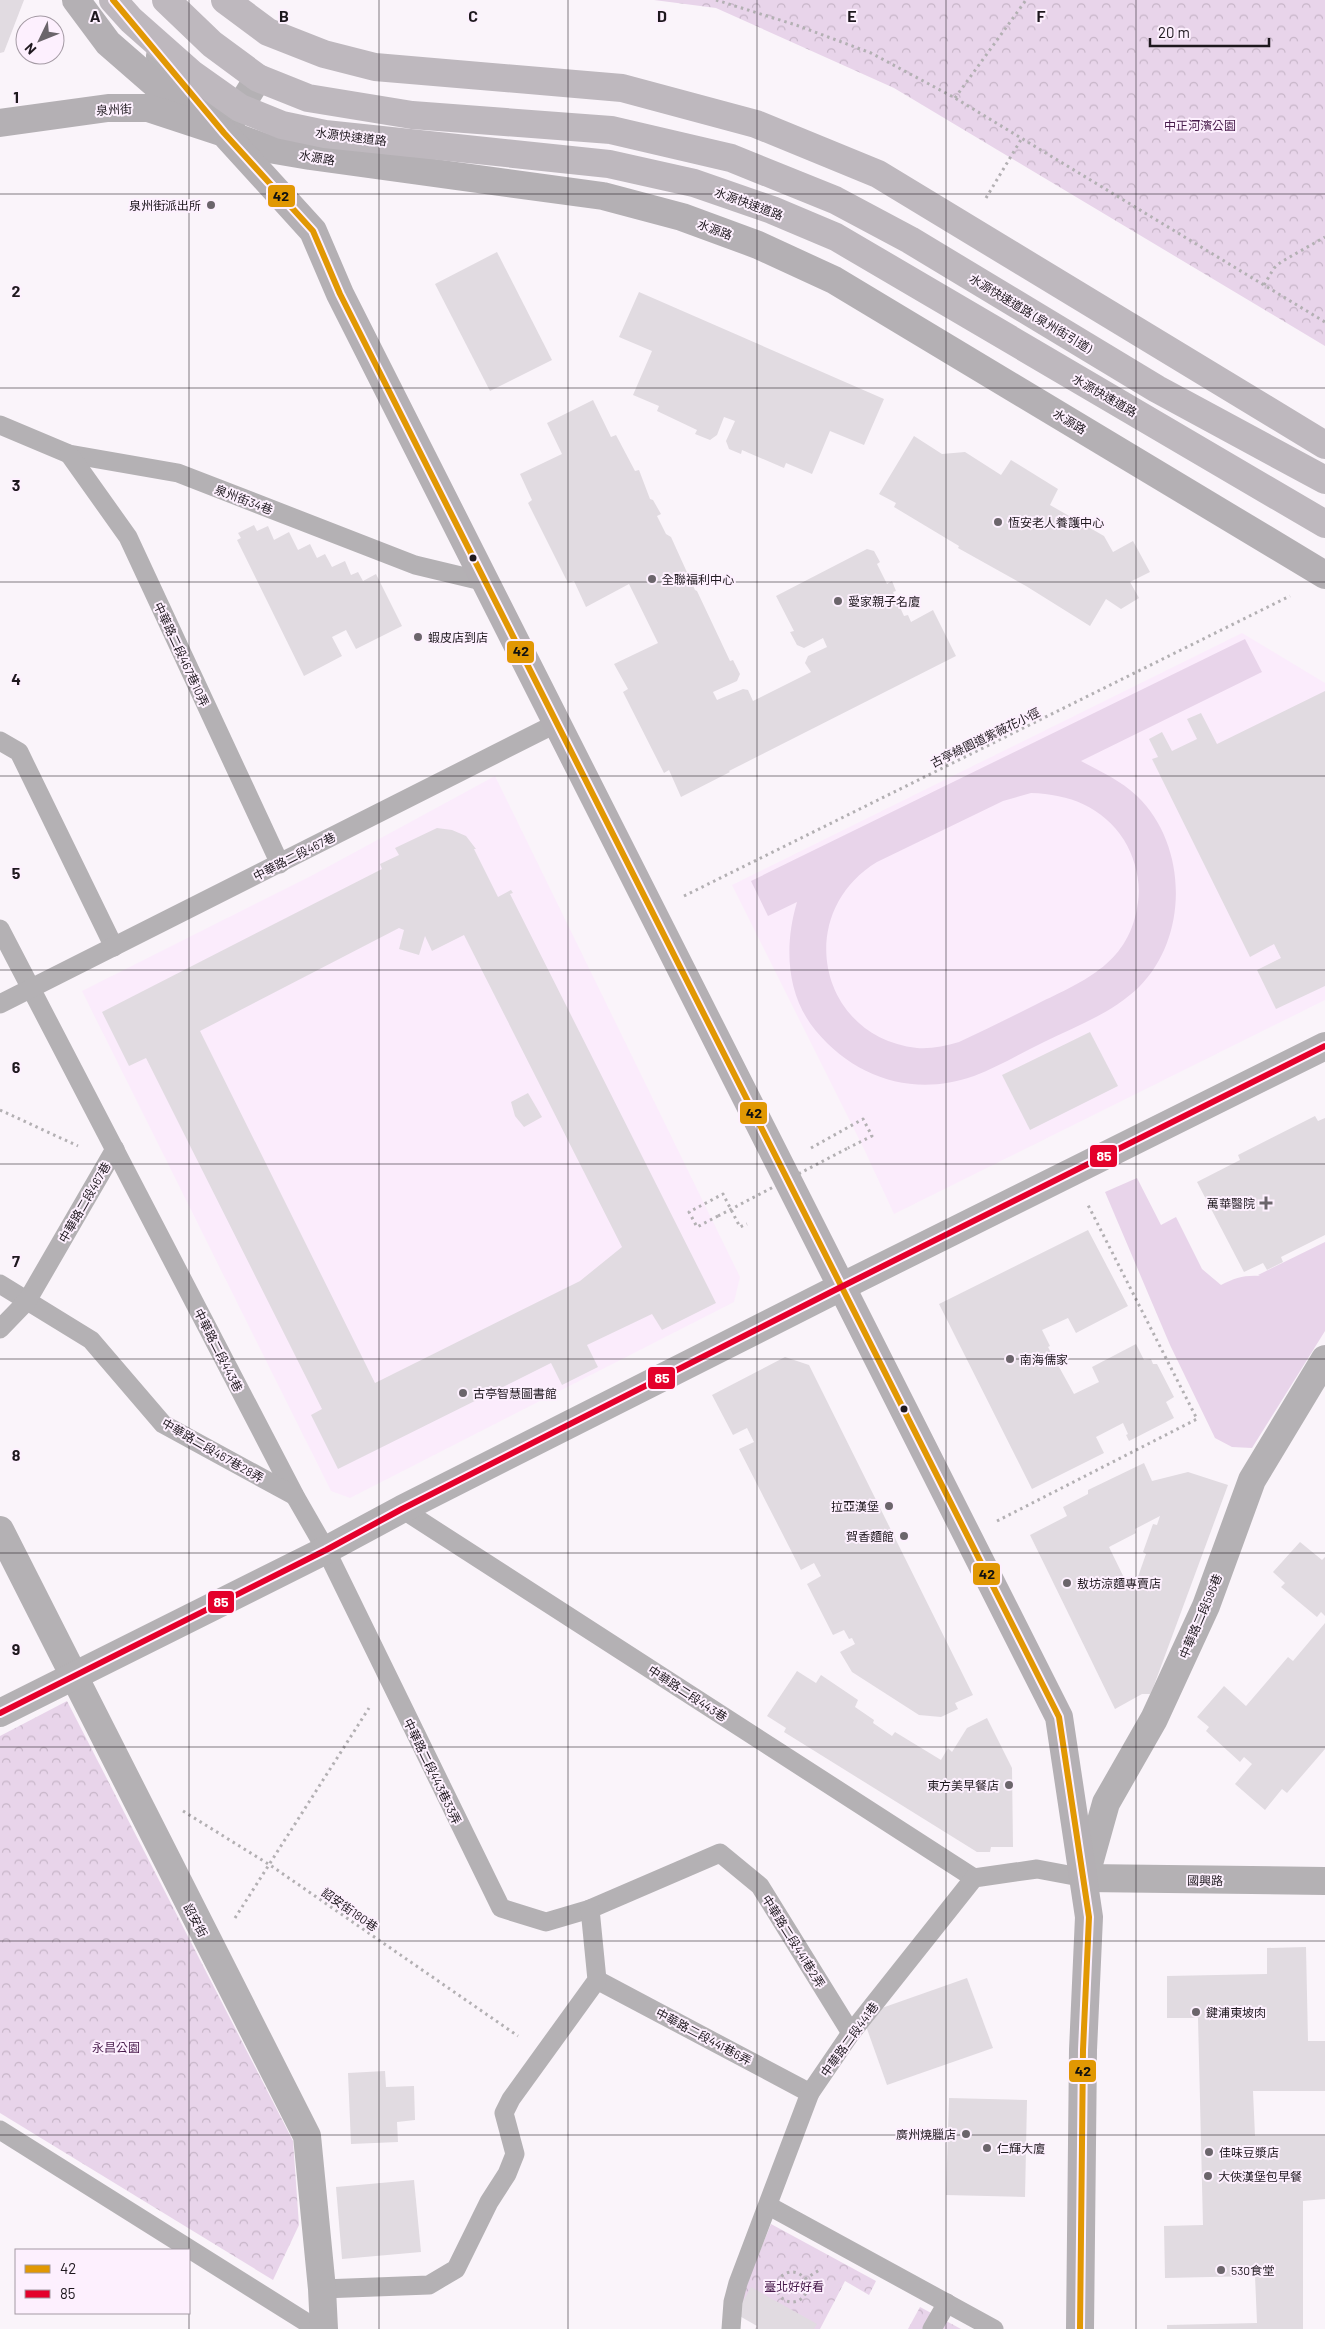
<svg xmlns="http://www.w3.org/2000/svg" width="1325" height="2329" viewBox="0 0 1325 2329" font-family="Barlow,'Noto Sans TC',sans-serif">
  <defs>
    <pattern id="forest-crowns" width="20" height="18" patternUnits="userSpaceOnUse" patternTransform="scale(1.25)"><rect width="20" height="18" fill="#e8d4ea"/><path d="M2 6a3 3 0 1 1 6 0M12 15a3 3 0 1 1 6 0" fill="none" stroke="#c7b5c8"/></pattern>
  </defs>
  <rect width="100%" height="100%" fill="#faf4fa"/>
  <g fill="#fbecfc">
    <path d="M1242 633 1325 683V1000L894 1214 865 1151 732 885Z"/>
    <path d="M495 776 740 1277 734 1302 350 1498 331 1491 82 991 311 876Z"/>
  </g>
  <g fill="url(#forest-crowns)">
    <path d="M654 0H1325V346L894 88 716 8Z"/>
    <path d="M67 1701 293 2141 299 2225 273 2280 0 2113V1736Z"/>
    <path d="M771 2224 876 2281 869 2295 845 2281 820 2329H771L738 2311 751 2273Z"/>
    <path d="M920 2307 961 2329H908Z"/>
  </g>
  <g fill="#e8d4ea" fill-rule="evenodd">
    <path d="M1245 639 1262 672 1081 761C1101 772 1120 780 1137 796 1188 845 1189 937 1139 987 1112 1013 1077 1026 1044 1042 1021 1053 998 1067 974 1076 915 1097 856 1079 816 1031 786 995 784 946 797 902L768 916 751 881ZM1031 793C1069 794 1103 807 1124 840 1135 858 1141 881 1138 902 1130 963 1086 980 1037 1004 1011 1017 985 1030 959 1042 945 1046 931 1049 917 1048 818 1037 793 913 877 862L1003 801Z"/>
    <path d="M1137 1178 1161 1225 1176 1217 1202 1269 1221 1285C1235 1278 1244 1275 1260 1276L1258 1275 1325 1242V1331L1252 1448 1232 1447 1215 1438 1170 1345 1105 1192Z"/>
  </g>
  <g fill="#e1dbe1" fill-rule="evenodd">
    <path d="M0 0H24L4 52 0 53Z"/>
    <path d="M497 252 552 360 490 391 435 284Z"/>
    <path d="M639 292 884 399 864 445 830 431 812 474 786 463 784 468 742 450 741 454 729 449 726 441 735 421 724 417 717 435 710 440 695 434 697 430 657 411 659 406 633 395 652 351 619 337Z"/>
    <path d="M593 400 611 437 616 435 635 471 639 470 650 499 653 500 661 514 657 516 666 534 671 537 695 590 697 591 730 661 733 660 740 674 737 681 713 692 717 700 743 689 748 690 753 701 811 672 805 663 808 656 827 647 823 638 804 648 797 645 790 632 794 631 776 596 867 549 874 551 880 562 877 564 887 584 892 581 896 591 893 592 904 616 908 615 911 622 933 610 956 656 729 771 730 772 681 797 669 770 664 773 623 692 628 689 614 664 658 643 629 584 586 607 574 581 568 583 528 503 532 500 520 474 562 454 547 423Z"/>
    <path d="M914 436 942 454 965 452 1001 475 1011 460 1058 489 1050 505 1104 536 1113 552 1133 541 1150 572 1130 582 1139 598 1121 609 1106 599 1090 626 1026 586 958 548 959 546 894 507 896 503 879 494Z"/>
    <path d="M254 525 257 531 268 526 274 540 289 532 298 550 310 544 317 558 325 554 332 567 345 561 351 575 358 572 363 581 376 574 402 626 356 649 346 630 332 637 342 656 304 676 237 540 241 538 238 533Z"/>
    <path d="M1325 691V986L1276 1009 1257 970 1281 958 1274 944 1250 957 1152 759 1158 757 1149 739 1162 732 1172 751 1197 739 1187 719 1201 713 1217 744Z"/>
    <path d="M437 828 452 830 466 836 476 849H474L498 897 511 890 513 893 510 894 716 1303 662 1330 652 1314 587 1345 598 1367 562 1385 551 1363 338 1469 311 1415 322 1409 146 1058 129 1066 102 1012 382 869 380 864 399 855 395 848ZM399 928 404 930 399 949 419 955 425 936 432 951 464 935 622 1247 580 1281 375 1383 200 1031Z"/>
    <path d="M1090 1032 1118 1086 1030 1130 1002 1075Z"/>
    <path d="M528 1093 542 1117 524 1127 515 1116 511 1102Z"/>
    <path d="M1315 1116 1318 1121 1325 1118V1235L1281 1257 1283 1262 1267 1270 1263 1263 1244 1272 1197 1182 1240 1160 1238 1155Z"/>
    <path d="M1088 1230 1128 1306 1076 1333 1068 1318 1042 1330 1050 1346 1048 1347 1074 1394 1099 1382 1092 1367 1136 1344 1144 1360 1151 1359 1153 1364H1157L1174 1397 1166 1402 1174 1418 1129 1441 1126 1435 1128 1434 1123 1423 1096 1437 1104 1453 1032 1489 939 1304Z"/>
    <path d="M785 1357 809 1365 973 1695 955 1703 958 1709 941 1717 919 1715 852 1672 840 1652 855 1644 852 1638 849 1639 844 1630 833 1635 807 1584 821 1576 814 1563 801 1570 739 1449 754 1442 747 1428 733 1435 712 1395Z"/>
    <path d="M1144 1463 1152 1481 1188 1472 1228 1485 1153 1688 1150 1694H1142L1115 1709 1030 1535 1067 1516 1063 1507 1088 1494V1490ZM1160 1516 1157 1525 1153 1524 1143 1552 1146 1554 1133 1591 1130 1590 1109 1547 1136 1533 1135 1529Z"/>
    <path d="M1300 1542 1322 1560 1325 1557V1616L1321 1612 1317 1617 1281 1587 1285 1583 1273 1572Z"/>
    <path d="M1325 1623V1749L1287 1793 1282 1789 1265 1810 1235 1784 1252 1764 1244 1757 1240 1762 1206 1731 1209 1727 1197 1717 1224 1686 1246 1706 1288 1657 1293 1661Z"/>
    <path d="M797 1671 816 1683 821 1675 858 1700 855 1707 874 1720 873 1723 892 1736 895 1732 941 1760 948 1748 952 1752 967 1728 987 1718 1012 1768 1013 1847H991L990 1852H977L784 1732 786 1728 767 1716Z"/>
    <path d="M1306 1947 1308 2041H1325V2091H1253L1255 2136H1325V2199L1303 2201V2329H1167V2325L1257 2323 1255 2276 1165 2278 1164 2226 1203 2225 1198 2018H1167V1976L1267 1974V1948Z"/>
    <path d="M967 1978 993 2048 887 2085 862 2015Z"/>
    <path d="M385 2071 386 2087 414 2086 415 2120 397 2122 398 2142 351 2144 348 2073Z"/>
    <path d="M949 2098 1027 2100 1025 2197 946 2195Z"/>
    <path d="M414 2180 421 2252 342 2259 336 2187Z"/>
    <path d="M751 2287 817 2324 814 2329H755L757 2326 736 2314Z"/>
  </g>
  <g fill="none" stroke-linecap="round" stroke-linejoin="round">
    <g stroke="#b3b0b3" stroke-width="3" stroke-dasharray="2.5 4" stroke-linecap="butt">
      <path d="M716 0 796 25 871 53 955 98 1325 322"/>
      <path d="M955 98 1026 0"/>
      <path d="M986 198 1022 138"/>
      <path d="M1264 285 1274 268 1281 262 1325 237"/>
      <path d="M684 896 1290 596"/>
      <path d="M0 1110 78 1146"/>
      <path d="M811 1148 863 1119 872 1136 848 1148"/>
      <path d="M718 1216 697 1227 689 1212 723 1194 740 1227 747 1224"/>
      <path d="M997 1521 1197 1419 1087 1203"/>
      <path d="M183 1811 270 1865 518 2036"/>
      <path d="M235 1918 369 1708"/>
      <circle cx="792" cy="2287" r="15"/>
      <path d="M805 2279 821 2269"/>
    </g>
    <g stroke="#b4b1b4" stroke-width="19">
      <path d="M0 425 69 454 178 473 415 565 486 582"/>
      <path d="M69 454 128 537 280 864"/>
      <path d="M0 741 19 752 114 947"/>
      <path d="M0 929 295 1496 326 1550 501 1908 546 1922 590 1909 720 1853 760 1886 851 2033"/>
      <path d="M0 1004 557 723"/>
      <path d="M0 1284 91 1340 163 1424 295 1496"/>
      <path d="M0 1329 27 1301 115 1149"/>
      <path d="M402 1509 974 1878"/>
      <path d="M597 1980 810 2093"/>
      <path d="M0 2130 317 2329"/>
      <path d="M769 2206 994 2329"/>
      <path d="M322 2289 429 2285 456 2269 489 2202 507 2174 515 2154 504 2113 511 2099 597 1980 590 1909"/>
      <path d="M731 2329 733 2302 738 2283 810 2093 851 2033 974 1878 1037 1869 1085 1878"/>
      <path d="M932 2329 947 2303"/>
    </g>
    <g stroke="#b4b1b4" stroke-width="28">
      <path d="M160 56 224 133 258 78"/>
      <path d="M1325 1359 1252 1480 1206 1606 1154 1719 1106 1803 1085 1878 1325 1881"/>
      <path d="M0 1530 307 2136 322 2289 324 2329"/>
      <path d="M0 1713 326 1550 402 1509 841 1287 1325 1046"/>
    </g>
    <g stroke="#b4b0b4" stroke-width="28">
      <path d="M76 0 108 43 162 90 224 133 269 149 310 156 603 196 682 217 758 245 834 280 1325 575"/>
      <path d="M0 123 108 108H148L224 133 313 231 340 294 1059 1717 1089 1917 1083 2050 1080 2329"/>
    </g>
    <g stroke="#beb8be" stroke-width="28">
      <path d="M113 0 131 20 192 74 240 108 282 125 325 134 609 164 694 183 772 210 836 237 1325 524"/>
      <path d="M166 0 212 44 258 78 308 98 412 115 611 130 731 158 835 200 910 240 1157 389 1325 480"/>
      <path d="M225 0 268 32 324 54 375 67 622 88 756 124 878 174 1325 445"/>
    </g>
    <path stroke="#b3b0b3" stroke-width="3" stroke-dasharray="2.5 4" stroke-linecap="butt" d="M718 1216 848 1148"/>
    <g stroke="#fdf0fe" stroke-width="10">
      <path id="bus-1" d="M113 0 224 133 313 231 340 294 1059 1717 1089 1917 1083 2050 1080 2329"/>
    </g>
    <g stroke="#fdf0fe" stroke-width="10">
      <path id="bus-2" d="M0 1713 326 1550 402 1509 841 1287 1325 1046"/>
    </g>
    <use href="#bus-1" stroke="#e19803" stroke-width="6"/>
    <use href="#bus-2" stroke="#e4002b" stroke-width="6"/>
  </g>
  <path fill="none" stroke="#1e181e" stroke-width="1" stroke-opacity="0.55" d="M189 0V2329M379 0V2329M568 0V2329M757 0V2329M946 0V2329M1136 0V2329M0 194H1325M0 388H1325M0 582H1325M0 776H1325M0 970H1325M0 1164H1325M0 1359H1325M0 1553H1325M0 1747H1325M0 1941H1325M0 2135H1325"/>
  <g fill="#6b656b" stroke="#fdf0fe" stroke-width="2">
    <circle cx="211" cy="205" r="5"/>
    <circle cx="998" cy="522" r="5"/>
    <circle cx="652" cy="579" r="5"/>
    <circle cx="838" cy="601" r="5"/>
    <circle cx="418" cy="637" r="5"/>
    <path d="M1263.5 1195.5h5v5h5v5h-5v5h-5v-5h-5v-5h5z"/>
    <circle cx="1010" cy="1359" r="5"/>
    <circle cx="463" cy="1393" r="5"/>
    <circle cx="889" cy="1506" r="5"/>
    <circle cx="904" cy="1536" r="5"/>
    <circle cx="1067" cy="1583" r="5"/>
    <circle cx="1009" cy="1785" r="5"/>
    <circle cx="1196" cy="2012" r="5"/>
    <circle cx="966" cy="2134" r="5"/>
    <circle cx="987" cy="2148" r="5"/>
    <circle cx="1209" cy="2152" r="5"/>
    <circle cx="1208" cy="2176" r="5"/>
    <circle cx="1221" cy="2270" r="5"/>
  </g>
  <g fill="#1e181e" stroke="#fdf0fe" stroke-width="2">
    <circle cx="473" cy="558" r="4.5"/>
    <circle cx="904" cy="1409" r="4.5"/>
  </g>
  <g text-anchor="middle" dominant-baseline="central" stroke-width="4" stroke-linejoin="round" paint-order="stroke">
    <g font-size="12" fill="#1e181e" stroke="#fdf0fe">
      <text transform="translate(114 109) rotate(-3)">泉州街</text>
      <text transform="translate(351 136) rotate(7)">水源快速道路</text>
      <text transform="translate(317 157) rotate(9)">水源路</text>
      <text transform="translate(749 203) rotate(20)">水源快速道路</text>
      <text transform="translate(715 229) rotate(20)">水源路</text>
      <text transform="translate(1031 313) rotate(31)">水源快速道路 (泉州街引道)</text>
      <text transform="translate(1105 395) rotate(30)">水源快速道路</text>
      <text transform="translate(1070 421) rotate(31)">水源路</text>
      <text transform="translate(244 499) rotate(21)">泉州街34巷</text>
      <text transform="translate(182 654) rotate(65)">中華路二段467巷10弄</text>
      <text transform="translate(985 737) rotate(-26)">古亭綠園道紫薇花小徑</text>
      <text transform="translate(294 856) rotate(-27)">中華路二段467巷</text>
      <text transform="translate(84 1202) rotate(-60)">中華路二段467巷</text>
      <text transform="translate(219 1350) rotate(63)">中華路二段443巷</text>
      <text transform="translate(213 1450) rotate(30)">中華路二段467巷28弄</text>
      <text transform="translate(1200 1616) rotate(-67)">中華路二段596巷</text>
      <text transform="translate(688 1693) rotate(33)">中華路二段443巷</text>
      <text transform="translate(433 1771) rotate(64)">中華路二段443巷33弄</text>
      <text transform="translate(1205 1880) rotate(1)">國興路</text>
      <text transform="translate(350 1909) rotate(35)">詔安街180巷</text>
      <text transform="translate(196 1920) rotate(62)">詔安街</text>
      <text transform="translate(794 1941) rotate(58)">中華路二段441巷2弄</text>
      <text transform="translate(704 2036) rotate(28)">中華路二段441巷6弄</text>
      <text transform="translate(849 2039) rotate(-54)">中華路二段441巷</text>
    </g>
    <g font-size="12" fill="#471a4b" stroke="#fdf0fe">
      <text x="1200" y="125">中正河濱公園</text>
      <text x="116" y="2047">永昌公園</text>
      <text x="794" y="2286">臺北好好看</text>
    </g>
    <g font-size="12" fill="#1e181e" stroke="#fdf0fe" text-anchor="start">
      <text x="201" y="205" text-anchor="end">泉州街派出所</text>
      <text x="1008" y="522">恆安老人養護中心</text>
      <text x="662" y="579">全聯福利中心</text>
      <text x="848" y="601">愛家親子名廈</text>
      <text x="428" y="637">蝦皮店到店</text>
      <text x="1255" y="1203" text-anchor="end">萬華醫院</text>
      <text x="1020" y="1359">南海儒家</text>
      <text x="473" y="1393">古亭智慧圖書館</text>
      <text x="879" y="1506" text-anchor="end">拉亞漢堡</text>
      <text x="894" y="1536" text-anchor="end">賀香麵館</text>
      <text x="1077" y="1583">敖坊涼麵專賣店</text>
      <text x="999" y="1785" text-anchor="end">東方美早餐店</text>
      <text x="1206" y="2012">鍵浦東坡肉</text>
      <text x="956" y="2134" text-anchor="end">廣州燒臘店</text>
      <text x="997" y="2148">仁輝大廈</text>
      <text x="1219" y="2152">佳味豆漿店</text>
      <text x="1218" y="2176">大俠漢堡包早餐</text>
      <text x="1231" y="2270">530食堂</text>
    </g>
  </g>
  <g font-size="16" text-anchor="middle" font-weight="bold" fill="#1e181e" stroke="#fdf0fe" stroke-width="4" stroke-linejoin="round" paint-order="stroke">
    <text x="95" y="22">A</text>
    <text x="284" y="22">B</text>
    <text x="473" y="22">C</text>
    <text x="662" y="22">D</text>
    <text x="852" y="22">E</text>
    <text x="1041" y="22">F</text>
    <text x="16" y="103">1</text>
    <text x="16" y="297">2</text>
    <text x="16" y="491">3</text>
    <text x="16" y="685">4</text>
    <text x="16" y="879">5</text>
    <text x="16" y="1073">6</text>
    <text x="16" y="1267">7</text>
    <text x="16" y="1461">8</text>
    <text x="16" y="1655">9</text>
  </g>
  <g stroke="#fdf0fe" stroke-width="2">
    <rect x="267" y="184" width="29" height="24" rx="5" fill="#e19803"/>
    <rect x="506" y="640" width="29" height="24" rx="5" fill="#e19803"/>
    <rect x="739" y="1101" width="29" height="24" rx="5" fill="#e19803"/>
    <rect x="1089" y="1144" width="29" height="24" rx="5" fill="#e4002b"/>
    <rect x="647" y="1366" width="29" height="24" rx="5" fill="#e4002b"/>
    <rect x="972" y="1562" width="29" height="24" rx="5" fill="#e19803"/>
    <rect x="207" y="1590" width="28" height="24" rx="5" fill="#e4002b"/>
    <rect x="1068" y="2059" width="29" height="24" rx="5" fill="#e19803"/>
  </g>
  <g font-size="14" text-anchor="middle" font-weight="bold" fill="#fff">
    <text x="1104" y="1161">85</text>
    <text x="662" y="1383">85</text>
    <text x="221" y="1607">85</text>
  </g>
  <g font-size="14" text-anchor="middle" font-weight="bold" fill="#111">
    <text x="281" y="201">42</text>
    <text x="521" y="656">42</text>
    <text x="754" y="1118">42</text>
    <text x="987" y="1579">42</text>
    <text x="1083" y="2076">42</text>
  </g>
  <rect x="15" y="2249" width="175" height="65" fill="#fdf0fe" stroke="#a49aa4"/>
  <rect x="25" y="2265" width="25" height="8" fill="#e19803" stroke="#a49aa4"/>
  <text x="60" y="2274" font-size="15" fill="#1e181e">42</text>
  <rect x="25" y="2290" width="25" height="8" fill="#e4002b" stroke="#a49aa4"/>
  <text x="60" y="2299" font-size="15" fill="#1e181e">85</text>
  <g transform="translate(40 40) rotate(227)"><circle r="24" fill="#fdf0fe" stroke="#a49aa4"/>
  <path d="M0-4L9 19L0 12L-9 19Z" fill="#6b656b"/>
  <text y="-8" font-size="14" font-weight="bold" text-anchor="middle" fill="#1e181e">N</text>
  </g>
  <path d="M1150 38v8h119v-8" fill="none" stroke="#1e181e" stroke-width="2.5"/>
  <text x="1158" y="38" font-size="15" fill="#1e181e" stroke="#fdf0fe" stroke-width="4" paint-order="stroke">20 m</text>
</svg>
